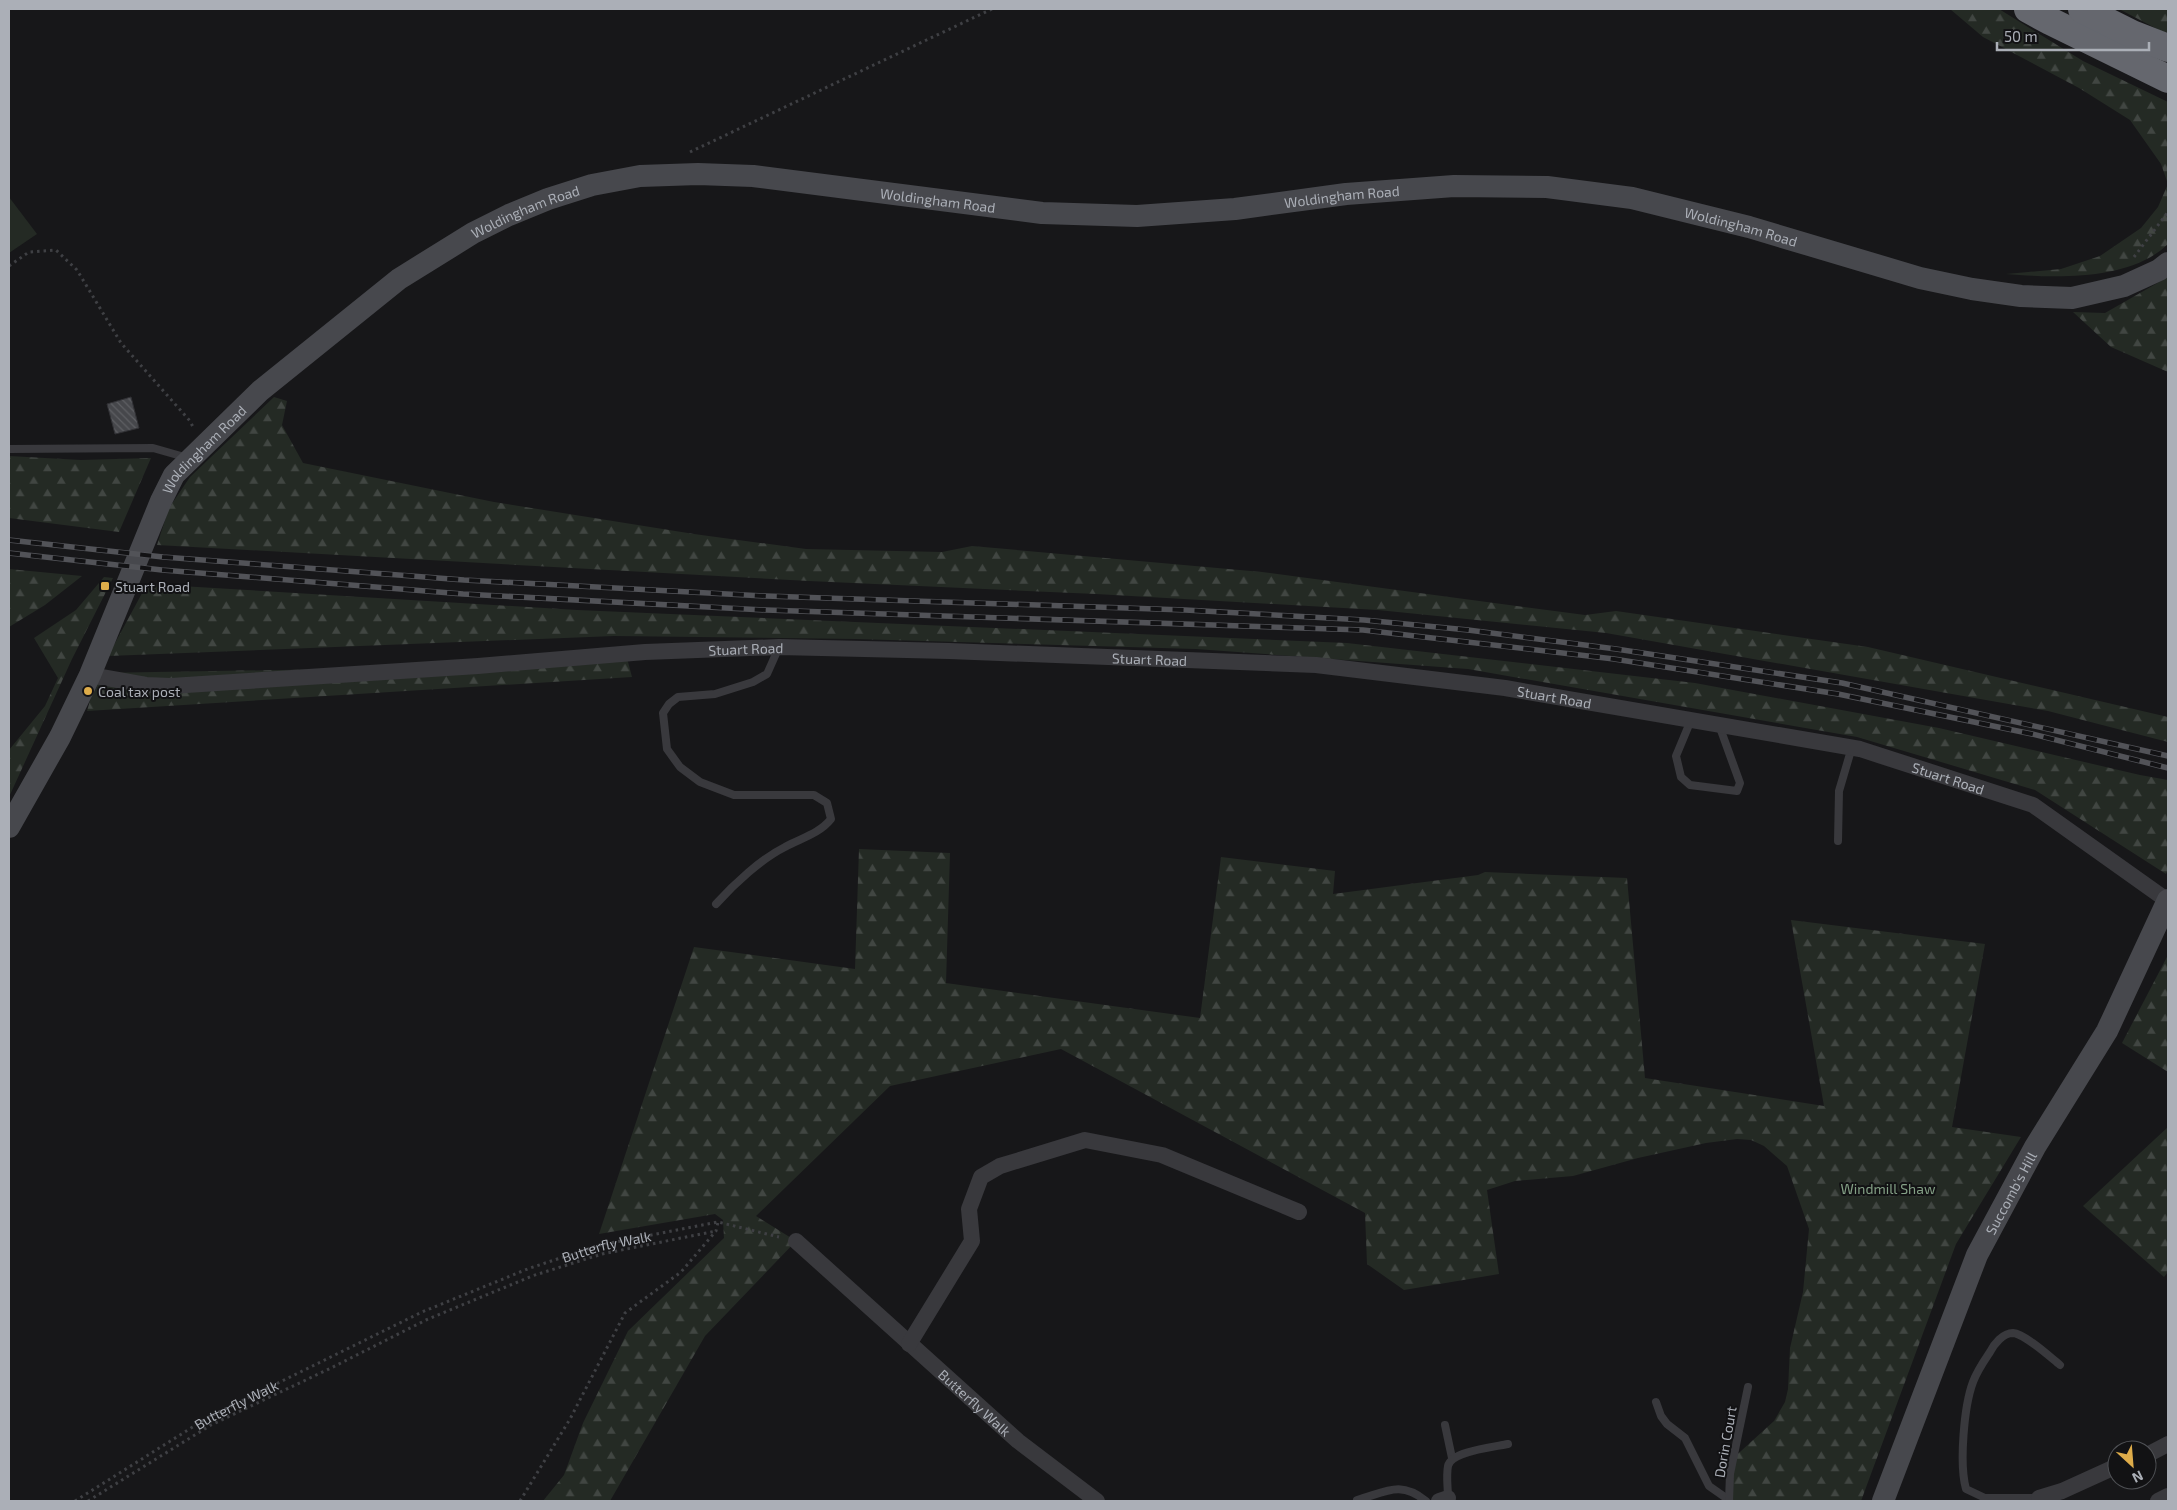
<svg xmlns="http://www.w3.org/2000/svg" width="2177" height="1510" viewBox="0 0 2177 1510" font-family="'Exo 2',sans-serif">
  <defs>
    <pattern id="forest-firs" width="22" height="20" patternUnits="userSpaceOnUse" patternTransform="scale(1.25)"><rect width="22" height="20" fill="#242a24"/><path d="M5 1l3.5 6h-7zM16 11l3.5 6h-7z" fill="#414642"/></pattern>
    <pattern id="building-back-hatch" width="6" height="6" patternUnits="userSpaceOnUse" patternTransform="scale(1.25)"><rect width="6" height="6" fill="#46474b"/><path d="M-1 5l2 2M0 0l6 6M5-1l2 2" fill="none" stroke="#5e5f63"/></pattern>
  </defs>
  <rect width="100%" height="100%" fill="#171719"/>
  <g fill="url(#forest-firs)">
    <path d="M1950 9H1999L2083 61 2168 102V244C2130 281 2056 278 2006 274L2061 269 2100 256 2141 228 2158 207 2168 184 2161 164 2130 120 2079 88 1983 37Z"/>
    <path d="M2119 9H2168V33L2161 31Z"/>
    <path d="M2168 277V372L2111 347 2073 312 2105 313Z"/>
    <path d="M274 397 287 401 282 425 303 463 494 502 694 534 806 549 942 552 972 546 1262 572 1585 615 1616 611 1868 647 2168 717V742L2048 711 1606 633 1378 610 1096 594 809 581 157 545 169 508 190 477Z"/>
    <path d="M9 456 81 460 151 458 119 532 9 518Z"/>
    <path d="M9 569 82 576 45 605 9 627Z"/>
    <path d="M104 577 113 578 72 659 9 797V750L45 706 58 678 34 638 76 610Z"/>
    <path d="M147 584 577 610 1347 643 1695 683 1939 728 2140 775 2168 780V870L2166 874 2035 790 1857 737 1468 669 1196 649 856 639 614 636 108 656Z"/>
    <path d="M627 658 632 677 87 711 98 673 396 668Z"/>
    <path d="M859 849 950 853 946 983 1200 1018 1221 857 1335 871 1333 894 1478 875 1485 872 1627 878 1645 1078 1824 1106 1791 920 1985 944 1952 1127 2021 1137 1956 1244 1861 1501H1727L1730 1461 1774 1421 1785 1402 1788 1389 1790 1348 1803 1292 1809 1229 1787 1166 1764 1146 1751 1140 1737 1139 1706 1143 1638 1158 1573 1176 1515 1181 1487 1190 1499 1274 1404 1290 1367 1264 1365 1213 1061 1049 890 1086 756 1216 796 1241 705 1336 610 1501H543L564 1475 583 1423 628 1331 724 1238 723 1220 715 1214 599 1234 694 947 855 969Z"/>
    <path d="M2168 955V1072L2122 1043Z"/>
    <path d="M2168 1127V1272L2164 1277 2083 1206Z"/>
  </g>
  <path fill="#242a24" d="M9 197 37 234 9 253Z"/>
  <path fill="url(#building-back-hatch)" stroke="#313135" d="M131 397 139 428 115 434 107 404Z"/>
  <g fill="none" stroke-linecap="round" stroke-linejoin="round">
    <g stroke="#3f4044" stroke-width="3" stroke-dasharray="2.5 4" stroke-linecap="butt">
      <path d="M690 152 992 9"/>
      <path d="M2134 257 2168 212"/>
      <path d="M9 266 29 252 56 250 77 270 121 343 190 421 193 427"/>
      <path id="s1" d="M75 1501 207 1418 422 1312 530 1268 600 1245 718 1222 779 1237"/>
      <path d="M88 1501 211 1425 331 1368 426 1320 532 1276 602 1254 716 1231"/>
      <path d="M520 1501 570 1419 625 1313 681 1272 716 1231 718 1222"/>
    </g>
    <g stroke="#39393d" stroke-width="8">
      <path d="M9 449 153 448 188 458"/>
      <path d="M1691 720 1676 756 1681 777 1690 785 1737 791 1740 783 1719 725"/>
      <path d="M1838 841 1839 791 1852 747"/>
      <path d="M716 904C734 884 761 859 785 847 801 838 819 834 831 819L827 803 814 795H734L700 782 680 767 667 749 663 713 669 704 678 697 715 694 753 682 767 674 779 647"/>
      <path d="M1656 1402 1661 1416 1667 1424 1685 1438 1709 1486 1729 1500"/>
      <path d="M1445 1425 1452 1458"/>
      <path d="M1448 1498C1448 1488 1446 1476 1448 1466 1451 1451 1495 1447 1508 1444"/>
      <path d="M2039 1498H1985L1966 1489C1959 1464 1964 1406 1973 1382 1977 1371 1984 1361 1990 1352 1994 1344 2003 1333 2013 1333 2025 1334 2050 1357 2060 1365"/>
      <path d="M1357 1500C1386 1492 1400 1480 1426 1501"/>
      <path d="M1729 1501 1730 1474 1748 1387"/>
    </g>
    <g stroke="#39393d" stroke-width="16">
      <path id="s2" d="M90 675 146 685 171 686 478 666 645 652 779 647 949 651 1316 665 1505 688 1860 749 2033 805 2168 901"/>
      <path id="s3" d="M796 1241 1018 1441 1097 1501"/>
      <path d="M909 1344 972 1241 969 1209 981 1177 1000 1166 1085 1140 1162 1155 1299 1212"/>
      <path d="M2147 1455 2168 1444"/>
      <path d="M2039 1498 2062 1491 2117 1466"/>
      <path d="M1439 1501 1448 1498"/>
      <path d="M2158 1501 2168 1496"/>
    </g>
    <g stroke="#47484d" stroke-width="22">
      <path id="s4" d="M9 827 60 737 90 675 161 501 174 475 260 391 399 279 473 233 509 215 548 199 592 185 640 176 698 174 753 176 1042 213 1137 216 1235 209 1346 194 1454 186 1547 187 1632 198 1749 227 1920 278 1972 289 2021 296 2072 298 2124 286 2159 270 2168 263"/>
      <path id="s5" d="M1883 1501 1977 1255 2035 1147 2107 1031 2168 900"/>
    </g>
    <g stroke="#65676e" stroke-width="28">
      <path d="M2028 9 2050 21 2168 79"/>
      <path d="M2082 9 2132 34 2168 48"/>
    </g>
    <g stroke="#525358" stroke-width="5.5">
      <g id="rail">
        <path d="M9 540 163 557 464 580 766 596 1185 610 1364 620 1468 630 1616 649 1842 683 2168 756"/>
        <path d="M9 553 162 570 463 594 766 610 1363 630 1614 659 1838 694 2032 734 2168 768"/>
      </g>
    </g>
    <use href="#rail" stroke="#121214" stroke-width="4" stroke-dasharray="11" stroke-linecap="butt"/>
  </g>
  <g fill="#deac4a" stroke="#121214" stroke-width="2">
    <rect x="100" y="581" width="10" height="10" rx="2.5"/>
    <circle cx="88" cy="691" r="5"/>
  </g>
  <g text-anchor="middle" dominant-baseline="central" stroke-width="4" stroke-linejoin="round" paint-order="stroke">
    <g font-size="14" fill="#abafb7" stroke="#121214">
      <text stroke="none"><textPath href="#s4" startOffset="1658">Woldingham Road</textPath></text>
      <text stroke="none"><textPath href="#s4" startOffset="1252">Woldingham Road</textPath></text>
      <text stroke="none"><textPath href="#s4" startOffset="832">Woldingham Road</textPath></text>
      <text stroke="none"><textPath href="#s4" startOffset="2062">Woldingham Road</textPath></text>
      <text stroke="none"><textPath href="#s4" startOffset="428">Woldingham Road</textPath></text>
      <text stroke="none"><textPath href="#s2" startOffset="658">Stuart Road</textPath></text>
      <text stroke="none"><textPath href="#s2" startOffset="1062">Stuart Road</textPath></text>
      <text stroke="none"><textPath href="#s2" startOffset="1469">Stuart Road</textPath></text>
      <text stroke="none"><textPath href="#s2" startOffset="1872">Stuart Road</textPath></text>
      <text stroke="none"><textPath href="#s5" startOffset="334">Succomb's Hill</textPath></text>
      <text stroke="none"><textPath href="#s1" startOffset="592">Butterfly Walk</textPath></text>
      <text stroke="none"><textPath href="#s3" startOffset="241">Butterfly Walk</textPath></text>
      <text stroke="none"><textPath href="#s1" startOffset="188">Butterfly Walk</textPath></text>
      <text transform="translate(1725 1442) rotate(-80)">Dorin Court</text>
    </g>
    <g font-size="14" fill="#abafb7" stroke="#121214" text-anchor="start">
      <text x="115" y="586">Stuart Road</text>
      <text x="98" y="691">Coal tax post</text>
    </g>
    <g font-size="14" fill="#84a086" stroke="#121214">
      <text x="1888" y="1188">Windmill Shaw</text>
    </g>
  </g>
  <rect width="2177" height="1510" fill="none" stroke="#abafb7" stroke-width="20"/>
  <g transform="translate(2132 1465) rotate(154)"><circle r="24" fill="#121214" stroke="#4f5155"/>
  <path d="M0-4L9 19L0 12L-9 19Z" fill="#deac4a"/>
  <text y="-8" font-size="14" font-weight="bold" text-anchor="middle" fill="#abafb7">N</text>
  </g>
  <path d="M1997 42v8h152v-8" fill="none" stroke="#abafb7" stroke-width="2.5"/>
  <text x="2004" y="42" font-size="15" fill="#abafb7" stroke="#121214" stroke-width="4" paint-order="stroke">50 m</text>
</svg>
